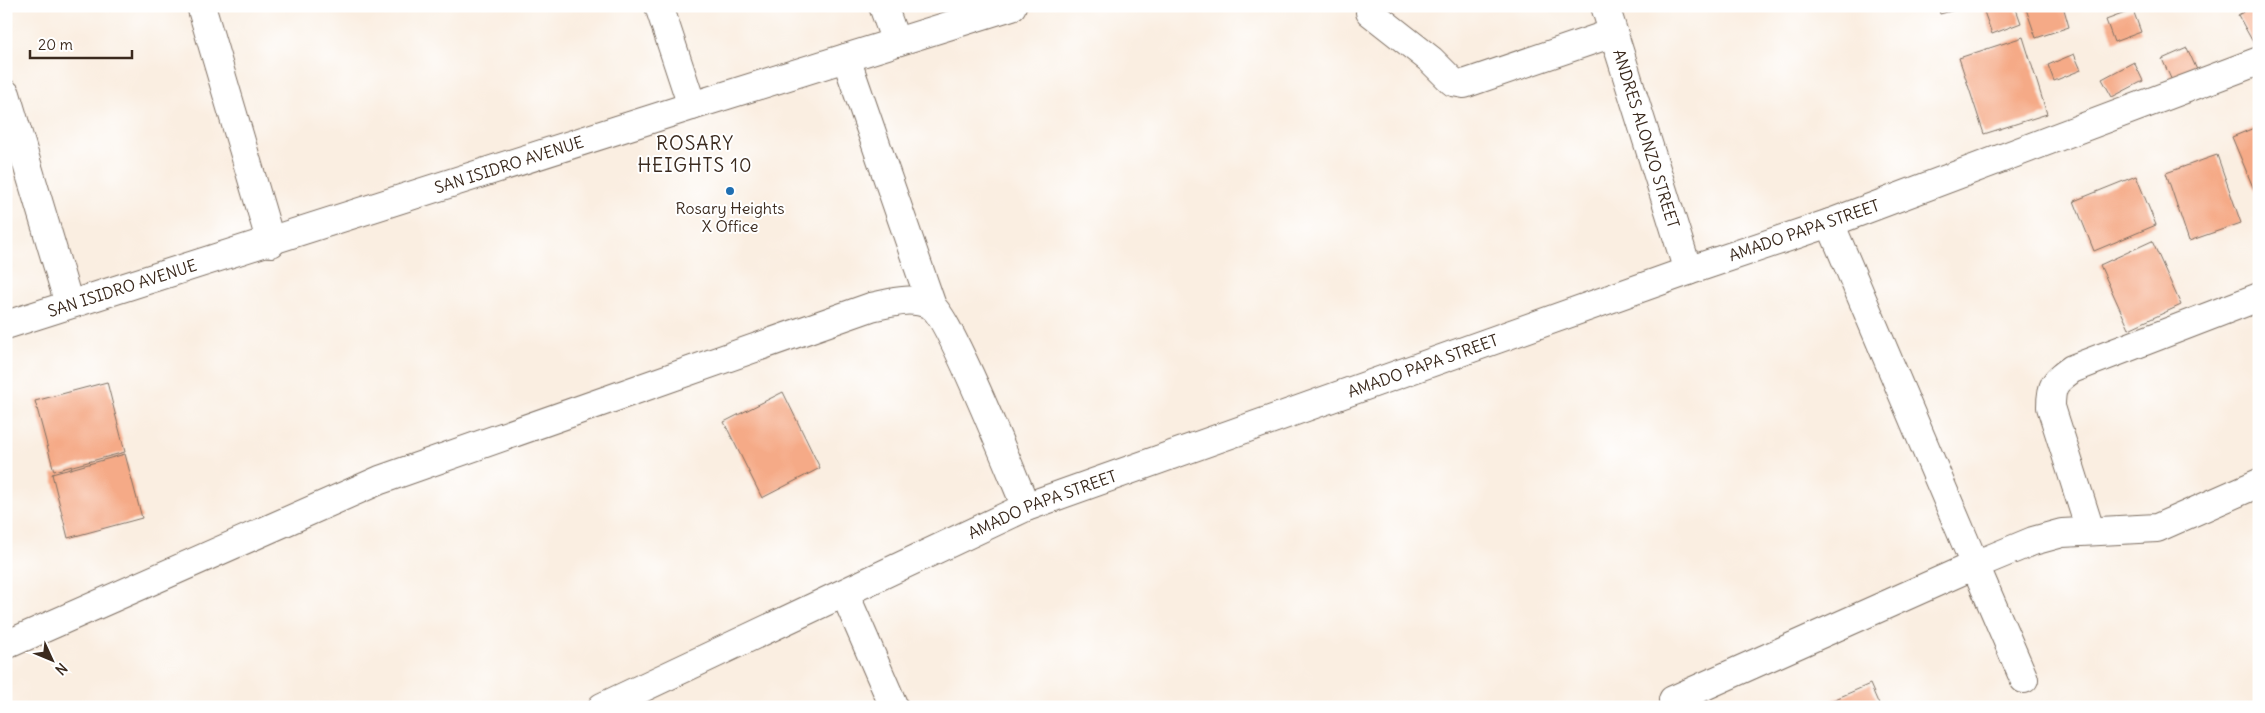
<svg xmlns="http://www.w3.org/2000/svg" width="2265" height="713" viewBox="0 0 2265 713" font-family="Delius,sans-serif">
  <rect width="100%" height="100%" fill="#fff"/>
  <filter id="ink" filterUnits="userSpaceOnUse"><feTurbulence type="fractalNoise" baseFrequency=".02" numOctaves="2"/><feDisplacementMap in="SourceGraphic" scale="10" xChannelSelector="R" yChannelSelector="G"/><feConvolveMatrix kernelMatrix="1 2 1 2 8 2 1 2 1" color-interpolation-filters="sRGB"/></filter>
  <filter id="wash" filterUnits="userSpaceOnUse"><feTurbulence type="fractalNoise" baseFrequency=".0096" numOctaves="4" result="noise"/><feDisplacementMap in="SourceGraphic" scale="20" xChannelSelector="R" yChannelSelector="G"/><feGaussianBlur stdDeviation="1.12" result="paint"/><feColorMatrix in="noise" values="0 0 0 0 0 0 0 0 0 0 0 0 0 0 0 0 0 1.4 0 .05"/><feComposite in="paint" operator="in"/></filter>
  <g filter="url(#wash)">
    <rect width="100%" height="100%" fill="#faeee1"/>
    <g id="blocks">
      <g fill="#f5aa87">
        <path d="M1938 6H1966V7L1940 14Z"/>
        <path d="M1982 6H2015L2021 23 1992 34Z"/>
        <path d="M2025 6H2063L2069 27 2036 38Z"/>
        <path d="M2254 6H2259V53L2238 15Z"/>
        <path d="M2133 10 2141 32 2114 42 2106 20Z"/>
        <path d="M2023 37 2047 114 1984 134 1959 58Z"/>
        <path d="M2187 48 2198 72 2173 83 2162 59Z"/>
        <path d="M2074 54 2081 70 2054 81 2048 65Z"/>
        <path d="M2134 62 2143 81 2112 97 2102 79Z"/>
        <path d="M2259 126V191L2255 192 2232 137Z"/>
        <path d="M2217 155 2241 223 2189 241 2166 173Z"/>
        <path d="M2136 176 2156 225 2094 251 2074 201Z"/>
        <path d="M2152 241 2181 305 2129 329 2100 265Z"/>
        <path d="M107 382 125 452 54 471 35 401Z"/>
        <path d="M783 392 820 468 762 498 724 422Z"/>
        <path d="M125 454 142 518 68 538 52 474Z"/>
        <path d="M1870 684 1880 707H1817Z"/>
      </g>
    </g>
  </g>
  <g filter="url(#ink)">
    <use href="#blocks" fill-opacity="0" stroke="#7e6f62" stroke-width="1"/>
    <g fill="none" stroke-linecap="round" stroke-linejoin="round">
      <g stroke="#7e6f62" stroke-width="30">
        <g id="street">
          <path d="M201 6 271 243"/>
          <path d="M659 6 692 106"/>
          <path d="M883 6 896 42"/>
          <path d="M1370 12 1431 60 1453 82 1464 84 1613 33"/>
          <path d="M846 58 932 306"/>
          <path d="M6 94 69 304"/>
          <path d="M1830 223 2259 61"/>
          <path id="s1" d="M6 325 692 106 1012 6"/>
          <path d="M2090 530 2051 407C2051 385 2054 382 2072 369L2259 297"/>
          <path d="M845 594 894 707"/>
          <path d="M6 645 380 480 871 307C891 303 910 296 930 305 949 315 1013 477 1026 507"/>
          <path d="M2024 679 1975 565 2033 541 2062 533 2157 528 2259 483"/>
          <path id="s2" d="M602 707 1026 507 1688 271"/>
        </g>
      </g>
      <g stroke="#7e6f62" stroke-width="30">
        <g id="secondary">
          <path id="s3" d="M1605 6 1688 271 1830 223 1975 565 1673 700 1676 707"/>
        </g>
      </g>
      <use href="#street" stroke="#fff" stroke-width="28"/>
      <use href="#secondary" stroke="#fff" stroke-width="28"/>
    </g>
  </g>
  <circle fill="#1f6fb2" stroke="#fff" stroke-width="2" cx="730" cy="191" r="5"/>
  <g text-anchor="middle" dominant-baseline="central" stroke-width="4" stroke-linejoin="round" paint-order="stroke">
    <g font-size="16" fill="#3b2a1e" stroke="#fff">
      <text stroke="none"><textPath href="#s3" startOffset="139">ANDRES ALONZO STREET</textPath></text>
      <text stroke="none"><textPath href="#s1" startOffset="528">SAN ISIDRO AVENUE</textPath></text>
      <text transform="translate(1804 230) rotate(-19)">AMADO PAPA STREET</text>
      <text stroke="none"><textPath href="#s1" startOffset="122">SAN ISIDRO AVENUE</textPath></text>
      <text stroke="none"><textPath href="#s2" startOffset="890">AMADO PAPA STREET</textPath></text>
      <text stroke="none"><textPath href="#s2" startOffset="485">AMADO PAPA STREET</textPath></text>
    </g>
    <g font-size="16" fill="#3b2a1e" stroke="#fff">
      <text x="730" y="208">Rosary Heights<tspan x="730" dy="18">X Office</tspan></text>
    </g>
    <g font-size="19" letter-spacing="1" fill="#3b2a1e" stroke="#fff">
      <text x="695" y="143">ROSARY<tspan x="695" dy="22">HEIGHTS 10</tspan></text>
    </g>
  </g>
  <rect width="2265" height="713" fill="none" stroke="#fff" stroke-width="25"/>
  <g transform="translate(52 660) rotate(134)" stroke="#ffffff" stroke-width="4" paint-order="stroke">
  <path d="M0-4L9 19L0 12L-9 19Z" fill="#3b2a1e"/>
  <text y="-8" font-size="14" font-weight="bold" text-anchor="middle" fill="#3b2a1e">N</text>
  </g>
  <path d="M30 50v8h102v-8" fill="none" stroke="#3b2a1e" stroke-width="2.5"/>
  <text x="38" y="50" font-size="15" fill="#3b2a1e" stroke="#ffffff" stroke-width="4" paint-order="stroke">20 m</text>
</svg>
